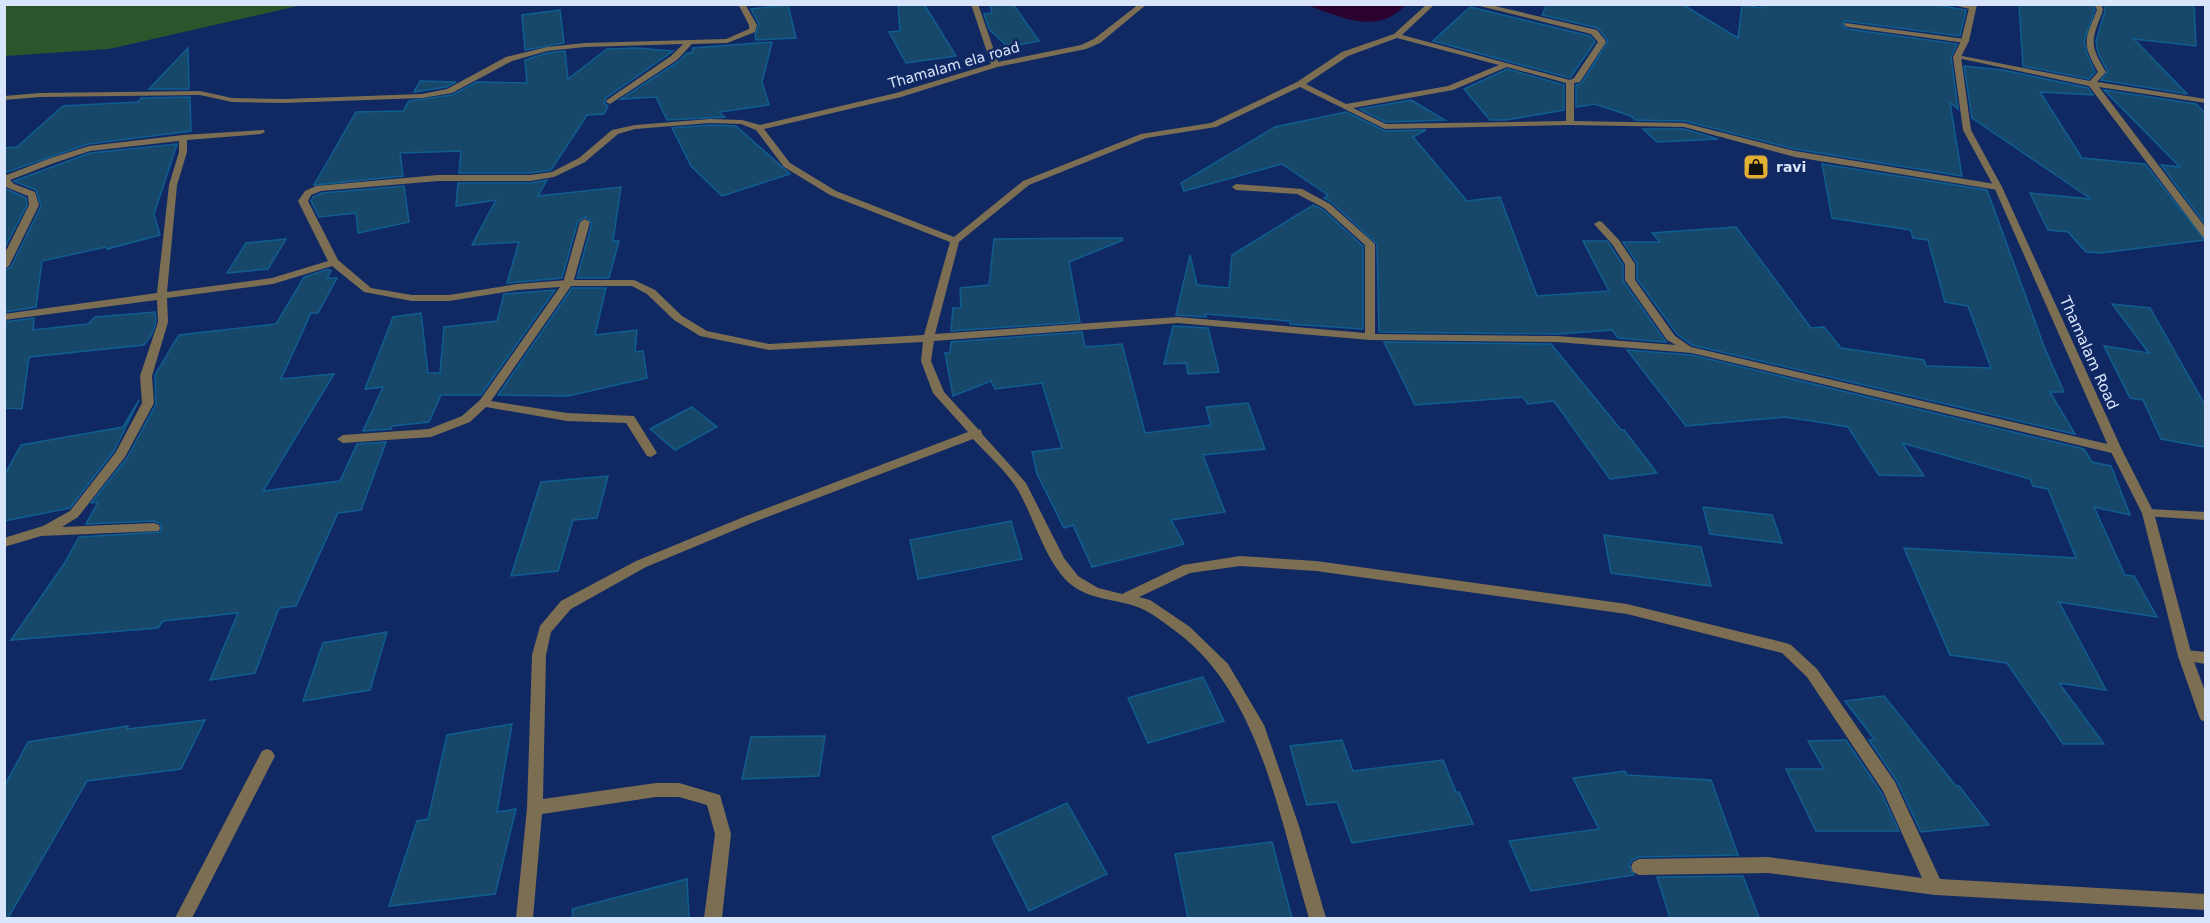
<svg xmlns="http://www.w3.org/2000/svg" width="2210" height="923" viewBox="0 0 2210 923" font-family="'DejaVu Sans',sans-serif">
  <rect width="100%" height="100%" fill="#112963"/>
  <path fill="#2b562b" d="M5 4H302V5L109 49 5 56Z"/>
  <path fill="#2b0130" d="M1311 5V4L1405 5C1379 35 1342 18 1310 6Z"/>
  <g fill="#174769" stroke="#105e90" stroke-width="1.5">
    <path d="M898 4H924L956 56 906 63 889 32 900 31Z"/>
    <path d="M990 4H1013L1039 41 1008 47 989 29 984 14 992 13Z"/>
    <path d="M1547 4H1682L1738 38 1742 5 1762 8V4H1931L1966 10 1960 36 1845 21 1842 26 1848 29 1957 44 1951 57 1958 109 1950 103 1962 176 1795 149 1685 121 1635 120 1631 116 1595 104 1576 107V85L1582 83 1608 41 1598 28 1542 15Z"/>
    <path d="M2019 4H2092L2095 10 2084 41 2087 54 2095 72 2089 79 2023 66Z"/>
    <path d="M2104 4H2194L2196 46 2134 39 2187 94 2101 80 2108 72 2098 53 2096 41 2105 11Z"/>
    <path d="M788 5 796 38 756 40 755 34 759 24 751 9Z"/>
    <path d="M1470 7 1590 36 1595 42 1570 78 1433 41Z"/>
    <path d="M560 10 564 43 525 50 522 15Z"/>
    <path d="M772 42 762 82 769 105 719 112 725 117 667 120 656 97 621 99 678 62 687 53H692L693 48Z"/>
    <path d="M188 48 189 89H149Z"/>
    <path d="M637 48 673 51 606 98 604 103 608 106 604 114 587 115 551 170 530 173H459L461 151 400 153 403 176 314 185 356 112 403 111 409 101 452 95 477 82 527 83 525 60 547 53 565 51 568 79 607 49Z"/>
    <path d="M1964 66 2003 70 2088 88 2093 95 2040 92 2082 158 2145 164 2205 240 2101 253 2086 252 2068 232 2048 230 2030 193 2091 199 1972 118Z"/>
    <path d="M1507 69 1564 85V110L1506 120H1490L1464 89Z"/>
    <path d="M420 81 456 82 446 87 414 92Z"/>
    <path d="M2104 90 2196 104 2205 113V224L2161 165 2180 167Z"/>
    <path d="M190 97 191 131 88 144 4 173V148L17 147 63 106 138 102 141 98Z"/>
    <path d="M1411 100 1445 120 1386 122 1360 109Z"/>
    <path d="M1346 112 1385 131 1426 130 1413 137 1467 201 1500 197 1537 296 1609 291 1583 241H1607L1623 265V281L1666 342 1618 338 1612 330 1559 334 1379 332 1377 244 1331 202 1324 198 1328 195 1282 164 1184 191 1181 183 1275 127Z"/>
    <path d="M710 125 736 126 790 174 722 196 691 166 672 128Z"/>
    <path d="M1643 129H1684L1718 139 1657 142Z"/>
    <path d="M177 144 154 214 160 235 107 249 106 247 42 261 36 307 4 312V271L11 267 41 206 36 190 14 181 90 153Z"/>
    <path d="M1822 164 1987 190 2045 349 2064 392H2050L2075 434 1692 345 1677 334 1637 279V263L1623 242H1660L1652 233 1736 227 1811 328 1824 327 1841 348 1924 360 1926 366 1991 368 1968 306 1945 302 1928 240 1913 238 1911 230 1832 218Z"/>
    <path d="M547 180 538 196 621 187 613 241H619L609 278H577L592 223 586 217 578 221 562 278 507 283 519 242 472 245 496 200 456 206 458 183H530Z"/>
    <path d="M404 186 409 222 358 233 356 213 319 217 311 201 313 197 322 193Z"/>
    <path d="M4 188 26 198 27 205 4 249Z"/>
    <path d="M1313 205 1323 210 1363 246V329L1290 324V321L1205 314 1206 317 1176 315 1190 255 1197 285 1229 288 1232 255Z"/>
    <path d="M1122 238 1123 240 1069 262 1080 322 951 331 953 308H961L960 288 989 285 994 239Z"/>
    <path d="M286 239 268 269 227 273 246 243Z"/>
    <path d="M328 269 331 271 327 278H337L318 313H311L281 379 334 374 263 491 340 481 357 444 386 442 361 510 338 513 296 606 279 608 255 673 210 680 238 613 163 621 158 628 11 640 64 564 79 537 161 532V524L154 521 86 524 98 502 91 503 127 458 156 404 155 375 179 335 276 324 304 277Z"/>
    <path d="M572 288H606L595 335 637 330 635 352 643 351 647 378 568 396 498 395Z"/>
    <path d="M555 290 481 395H441L429 422 392 426 391 429 363 431 383 387 365 389 393 317 421 313 428 373H440L444 327 497 321 504 294Z"/>
    <path d="M2112 304 2150 308 2205 405V447L2161 439 2143 400 2130 398 2104 346 2149 353Z"/>
    <path d="M155 312 156 322 152 334 144 345 29 357 22 409 4 408V322L34 318 33 330 88 324 95 317Z"/>
    <path d="M1173 326 1208 328 1219 372 1188 374 1186 363 1164 364Z"/>
    <path d="M1082 332 1085 347 1122 344 1145 433 1211 425 1206 407 1248 403 1265 449 1203 455 1225 512 1171 520 1184 544 1092 567 1073 525 1064 528 1037 474 1032 452 1062 448 1042 383 995 389 991 381 953 396 945 353H950L951 342Z"/>
    <path d="M1384 342 1551 344 1621 430H1624L1657 473 1610 479 1554 401 1528 404 1523 397 1415 405Z"/>
    <path d="M1627 350 1692 355 2084 449 2092 462 2111 466 2130 515 2094 507 2125 575 2134 576 2157 617 2059 602 2106 690 2059 683 2104 744H2063L2007 663 1950 655 1904 548 2076 558 2048 489 2033 486 2030 479 1902 443 1924 476 1879 475 1848 427 1819 422 1785 417 1686 426Z"/>
    <path d="M139 400 114 451 70 508 4 521V476L21 445 123 427Z"/>
    <path d="M692 407 717 427 675 450 650 429Z"/>
    <path d="M608 476 597 518 573 520 558 571 511 576 541 482Z"/>
    <path d="M1703 507 1772 515 1782 543 1710 534Z"/>
    <path d="M1011 521 1022 559 918 579 910 540Z"/>
    <path d="M1604 535 1701 547 1711 586 1611 573Z"/>
    <path d="M387 632 370 690 303 701 323 643Z"/>
    <path d="M1203 677 1224 721 1148 743 1128 698Z"/>
    <path d="M1884 696 1956 786H1959L1989 825 1921 832 1897 781 1869 740H1875L1845 701Z"/>
    <path d="M205 720 181 769 87 781 8 918H4V787L28 742 128 726 127 729Z"/>
    <path d="M512 724 497 812 516 809 495 894 389 906 417 821 428 819 447 735Z"/>
    <path d="M825 736 819 776 742 779 751 737Z"/>
    <path d="M1342 740 1353 771 1443 760 1456 792H1459L1473 824 1352 843 1337 802 1307 805 1290 746Z"/>
    <path d="M1846 740 1881 792 1899 831H1816L1786 769H1824L1808 741Z"/>
    <path d="M1625 771 1627 775 1711 780 1738 855 1639 857 1632 860 1629 866 1634 875 1531 891 1509 841 1599 829 1573 778Z"/>
    <path d="M1067 803 1107 874 1029 911 992 837Z"/>
    <path d="M1272 842 1292 918H1188L1175 854Z"/>
    <path d="M1743 876 1759 918H1670L1657 877Z"/>
    <path d="M687 879 689 918H573L572 909Z"/>
  </g>
  <g fill="none" stroke-linecap="round" stroke-linejoin="round">
    <path fill="#7c6e53" fill-rule="evenodd" d="M585 219 590 222 573 283 572 285H564L563 283 580 222Z"/>
    <g fill="#7c6e53" fill-rule="evenodd">
      <path d="M738 4H745L757 25 755 32 727 43 692 44 677 60 610 104 606 102 607 100 671 56 683 44 585 47 547 51 512 61 452 93 422 98 284 103 232 102 200 95 40 97 4 100V96L40 93 200 91 232 98 284 99 422 94 447 89 506 57 547 47 585 43 726 39 749 29V25Z"/>
      <path d="M971 4H978L998 62 1081 45 1094 39 1139 4H1147L1100 43 1086 49 997 67 901 97 764 129 790 163 836 191 954 237 1023 181 1141 134 1211 123 1297 82 1342 52 1394 34 1427 4H1435L1402 35 1570 80 1574 78 1598 42 1591 34 1472 4H1486L1597 30 1605 40 1606 42 1580 82 1574 83V121L1684 123 1795 151 2001 185V189L1998 190 1795 157 1684 127 1570 125 1385 129 1300 87 1216 127 1146 138 1029 185 959 242 935 334 1178 317 1365 333V245L1324 208 1297 194 1236 190 1232 187 1236 184 1302 189 1330 204 1375 244V334L1557 336 1676 345 1667 340 1625 280V264L1612 244 1594 224 1599 221 1602 222 1619 240 1635 264V280L1675 336 1691 347 2116 446 2120 447 2122 450 2120 453 2116 454 1692 353 1557 342 1370 340 1178 323 934 341 931 361 944 392 978 429 981 430 982 434 1026 483 1064 558 1078 576 1098 588 1122 594 1183 565 1240 556 1316 561 1627 604 1786 643 1791 645 1817 669 1895 782 1940 879 2206 894V910L1935 895 1768 873 1639 875 1633 872 1631 867 1633 862 1639 859 1768 857 1922 878 1883 791 1807 677 1782 653 1627 614 1316 571 1240 566 1190 573 1139 597 1150 600 1190 627 1228 664 1264 725 1299 826 1326 918H1309C1281 825 1261 695 1178 633 1167 625 1153 613 1140 608 1116 598 1089 601 1068 582 1045 560 1034 518 1018 490 1008 473 987 454 973 439L754 522 646 567 571 609 551 632 546 655 543 799 656 783H679L720 795 731 834 722 918H704L715 834 707 805 679 797H656L542 814 533 918H516L527 808 532 655 540 626 561 601 636 561 746 516 968 432 933 393 921 361 923 342 769 350 700 336 674 320 647 294 632 286H571L491 401 567 413 634 416 657 453 651 457 647 456 626 423 567 421 486 407 470 422 431 437 343 443 337 439 343 435 429 429 462 416 480 400 560 287 517 290 449 301H412L364 292 332 266 273 284 167 298 168 322 152 376 154 403 125 457 78 517 62 527 154 523 159 525 160 528 159 531 41 536 4 547V538L43 526 70 511 116 452 142 403 140 376 158 322 157 300 4 320V314L157 293 169 185 179 152V141L90 151 54 163 10 180 14 184 35 192 39 205 9 266 4 269V255L29 205 28 196 8 188 4 185V176L48 159 89 146 183 135 264 130 265 132 261 134 187 140V152L177 185 167 292 272 278 328 261 298 201 305 191 316 186 438 175H530L552 172 579 158 612 130 635 125 710 119 742 120 760 125 896 93 991 64ZM1397 38 1499 65 1448 86 1346 104 1306 84 1348 56ZM1507 67 1566 83V121L1386 124 1353 108 1453 90ZM710 123 741 124 756 130 784 167 830 195 950 242 924 335 769 344 707 331 682 316 655 290 634 280H568L517 284 449 295H412L371 288 338 260 308 201 311 195 321 191 438 181H530L554 177 585 162 618 134 635 129Z"/>
      <path d="M1949 4H1966L1977 8 1974 10Z"/>
      <path d="M2094 4H2101L2103 10C2092 40 2088 43 2106 72L2097 82 2206 99V103L2099 87 2206 228V238L2203 237 2089 86 1953 57 1957 55 2090 81 2098 72C2081 42 2085 40 2097 10Z"/>
      <path d="M1845 23 1965 39 1969 41 1965 43 1848 27 1844 25Z"/>
      <path d="M2148 509 2206 512V520L2144 516 2142 513 2144 510Z"/>
      <path d="M2185 650 2206 652V664L2180 660 2178 656 2180 652Z"/>
      <path d="M267 749 272 751 275 756 192 918H175L262 751Z"/>
    </g>
    <path fill="#7c6e53" fill-rule="evenodd" d="M1970 4H1977L1969 41 1961 57 1971 130 2002 187 2122 450 2154 513 2192 656 2206 694V722L2201 720 2199 716 2178 656 2142 513 2110 450 1994 187 1963 130 1953 57 1961 41Z"/>
  </g>
  <defs>
    <g id="shop-square" transform="scale(1.35)"><rect x="-9" y="-9" width="18" height="18" rx="4" fill="#e3ae35" stroke="#112963"/><path d="M-5-2.5h2.3a2.7 3.5 0 0 1 5.4 0H5L5.5 6h-11ZM-1.5-2.5h3a1.5 2.3 0 0 0-3 0Z" fill="#111"/></g>
  </defs>
  <g fill-rule="evenodd">
    <use href="#shop-square" x="1756" y="167"/>
  </g>
  <g text-anchor="middle" dominant-baseline="central" stroke-width="5" stroke-linejoin="round" paint-order="stroke">
    <g font-size="14" fill="#d9e5fa" stroke="#112963">
      <text transform="translate(954 65) rotate(-16)">Thamalam ela road</text>
    </g>
    <g font-size="14" font-weight="bold" fill="#d9e5fa" stroke="#112963" text-anchor="start">
      <text x="1776" y="167">ravi</text>
    </g>
    <g font-size="15" fill="#d9e5fa" stroke="#112963">
      <text transform="translate(2089 353) rotate(66)">Thamalam Road</text>
    </g>
  </g>
  <rect width="2210" height="923" fill="none" stroke="#d9e5fa" stroke-width="12"/>
</svg>
